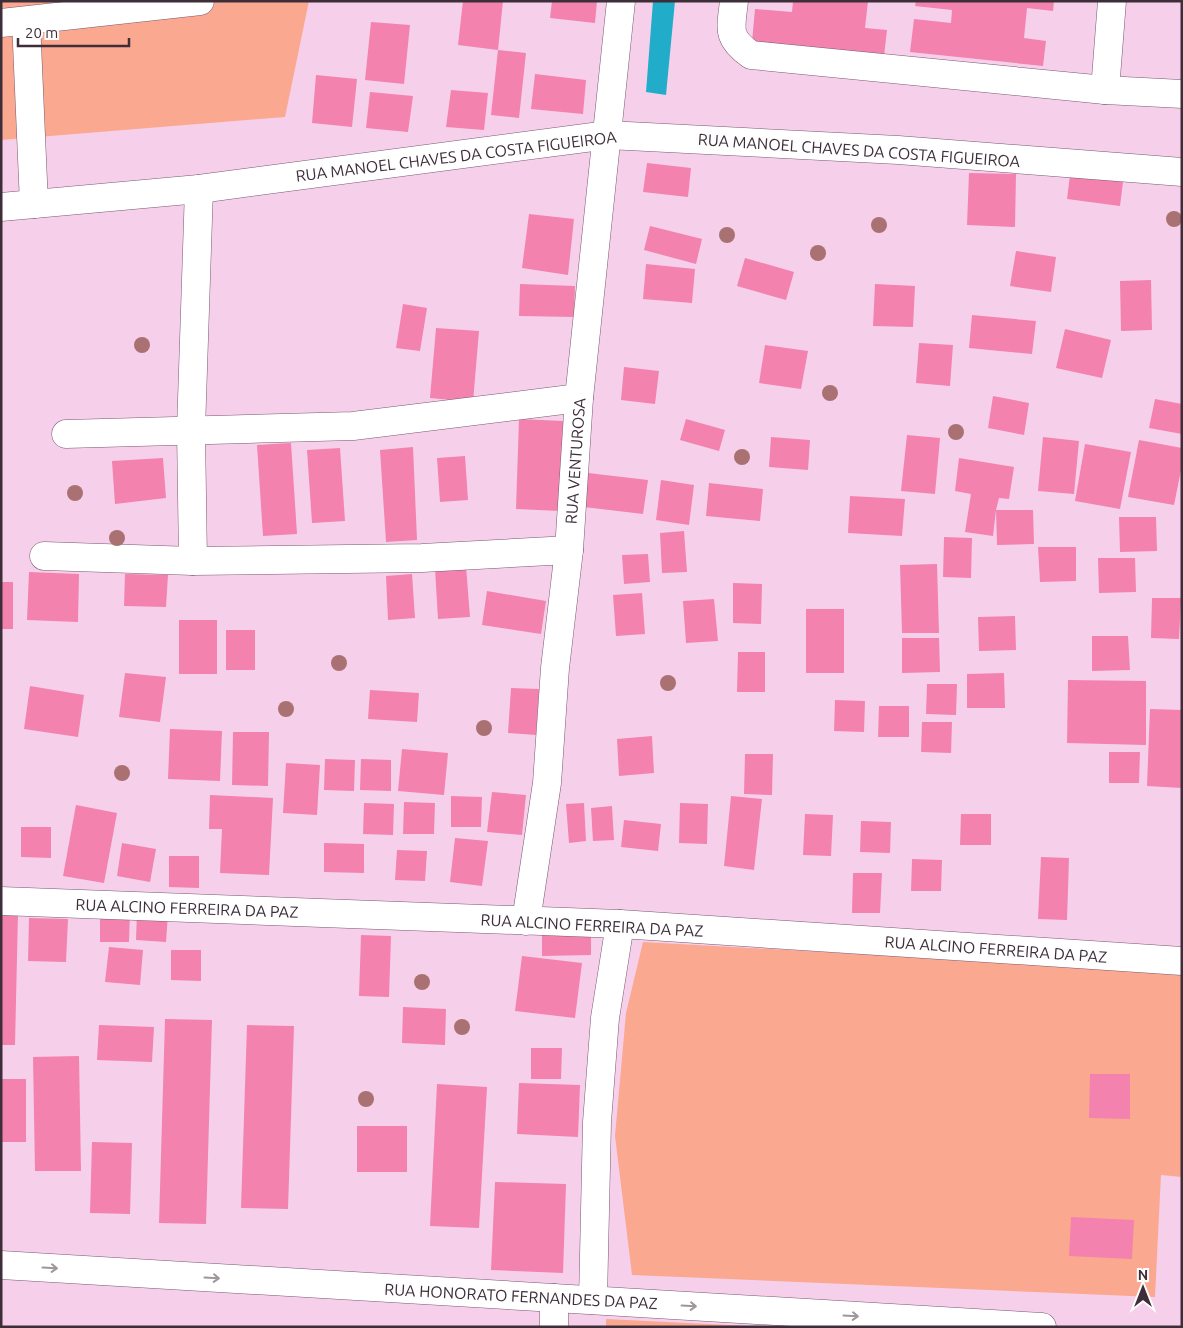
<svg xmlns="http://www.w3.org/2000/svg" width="1183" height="1328" viewBox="0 0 1183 1328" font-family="Ubuntu,sans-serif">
  <rect width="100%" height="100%" fill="#f6d0eb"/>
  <g fill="#fba890">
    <path d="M1 1H309L285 117 1 140Z"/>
    <path d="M643 942 1182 972V1177L1161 1175 1155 1297 632 1275 615 1136 626 1013Z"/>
    <path d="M606 1319 768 1327H606Z"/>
  </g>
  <path fill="#21adca" d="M653 1H675L666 95 646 92Z"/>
  <g fill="#f382ae">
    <path d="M463 1H503L498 50 458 45Z"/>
    <path d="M552 1H597L595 23 550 18Z"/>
    <path d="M793 1H868L865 28 887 30 884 56 752 42 755 9 792 12Z"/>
    <path d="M916 1H1054L1053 11 1027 8 1024 38 1046 41 1043 66 910 52 914 19 951 23 952 10 915 6Z"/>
    <path d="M371 22 410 25 404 84 365 80Z"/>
    <path d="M498 50 526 53 519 118 491 115Z"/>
    <path d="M535 74 586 80 583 114 531 109Z"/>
    <path d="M316 75 357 79 352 127 312 123Z"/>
    <path d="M451 90 488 93 484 130 446 127Z"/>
    <path d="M370 92 413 96 408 132 366 128Z"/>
    <path d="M647 163 691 168 688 197 643 192Z"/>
    <path d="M969 173 1016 174 1015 227 967 225Z"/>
    <path d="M1070 175 1123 182 1120 206 1067 199Z"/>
    <path d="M529 214 574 219 568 275 522 268Z"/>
    <path d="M650 226 702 239 696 264 644 250Z"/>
    <path d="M1016 251 1056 257 1051 292 1010 286Z"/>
    <path d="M745 258 794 272 786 300 737 286Z"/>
    <path d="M646 264 695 269 692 303 643 299Z"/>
    <path d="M1151 280 1152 330 1121 331 1120 281Z"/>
    <path d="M520 284 575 286 574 317 519 316Z"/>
    <path d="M875 284 915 286 913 327 873 326Z"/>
    <path d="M403 304 427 308 420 351 396 348Z"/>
    <path d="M972 315 1036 321 1032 354 969 348Z"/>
    <path d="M436 328 479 331 473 402 430 398Z"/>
    <path d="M1065 329 1111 340 1102 378 1056 368Z"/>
    <path d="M919 343 953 345 950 386 916 383Z"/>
    <path d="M765 345 808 351 801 389 759 383Z"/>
    <path d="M624 367 659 371 655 404 621 400Z"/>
    <path d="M993 396 1029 403 1024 435 988 428Z"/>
    <path d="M1155 399 1182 404V434L1149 428Z"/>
    <path d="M519 419 563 421 560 511 516 509Z"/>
    <path d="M686 419 725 430 719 451 680 440Z"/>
    <path d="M907 435 940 438 935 494 901 491Z"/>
    <path d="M771 437 810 440 808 470 769 467Z"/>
    <path d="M1043 437 1079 441 1074 494 1038 491Z"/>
    <path d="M1139 440 1182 448V465L1174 505 1128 497Z"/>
    <path d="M291 443 297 534 263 536 257 445Z"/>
    <path d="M1085 444 1131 452 1120 509 1075 501Z"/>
    <path d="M413 447 417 540 386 542 380 450Z"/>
    <path d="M340 448 345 521 312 523 307 450Z"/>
    <path d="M465 456 468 500 440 502 437 458Z"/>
    <path d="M163 458 166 498 115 504 112 461Z"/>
    <path d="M959 458 1014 467 1009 499 999 498 996 510H1033L1034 544 997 545 996 510 993 536 965 532 971 494 955 491Z"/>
    <path d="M588 473 648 480 643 514 584 507Z"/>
    <path d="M661 480 694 485 689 525 656 520Z"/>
    <path d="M709 483 763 489 760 521 706 516Z"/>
    <path d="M850 496 905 499 902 536 848 533Z"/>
    <path d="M1119 517H1156L1157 551 1120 552Z"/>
    <path d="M684 531 687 572 662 573 660 533Z"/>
    <path d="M944 537 972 538 971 578 943 577Z"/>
    <path d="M1038 547H1076V581L1040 582Z"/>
    <path d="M648 554 650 582 624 584 622 555Z"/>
    <path d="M1098 558H1135L1136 592 1099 593Z"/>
    <path d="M937 564 939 633H902L900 565Z"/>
    <path d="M466 566 470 617 438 619 435 569Z"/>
    <path d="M29 572 79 574 78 622 27 620Z"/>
    <path d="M125 574 168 575 166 607 124 606Z"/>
    <path d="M412 574 415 618 388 620 386 576Z"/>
    <rect x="1" y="582" width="12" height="47"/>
    <path d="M733 583 762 584 761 624 733 623Z"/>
    <path d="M487 591 546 601 541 634 482 625Z"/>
    <path d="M642 593 645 634 616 636 613 595Z"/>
    <path d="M1152 598H1181L1179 639 1151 638Z"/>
    <path d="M714 599 718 641 686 643 683 601Z"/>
    <rect x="806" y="609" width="38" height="64"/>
    <path d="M1015 616 1016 650 979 651 978 617Z"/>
    <rect x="179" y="620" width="38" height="54"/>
    <rect x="226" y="630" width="29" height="40"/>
    <path d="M1092 636H1128L1130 670 1092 671Z"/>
    <path d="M902 638H939L940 672 902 673Z"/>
    <path d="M738 652H765V692H737Z"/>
    <path d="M125 673 166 677 160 722 119 717Z"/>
    <path d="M1004 673 1005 708H967V674Z"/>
    <path d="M1068 680 1146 681V745L1067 743Z"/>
    <path d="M927 684H957L956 715 926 714Z"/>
    <path d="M30 686 84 695 78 737 24 729Z"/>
    <path d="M511 688 539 689 536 735 508 733Z"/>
    <path d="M370 690 419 693 417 722 368 719Z"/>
    <path d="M835 700 865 701 864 732 834 731Z"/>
    <path d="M879 706H909V737H878Z"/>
    <path d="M1150 709 1182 710V788L1147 786Z"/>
    <path d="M922 722H952L951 753 921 752Z"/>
    <path d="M170 729 222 731 220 781 168 779Z"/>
    <path d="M233 732H269L268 786 232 785Z"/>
    <path d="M652 736 654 773 619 776 617 739Z"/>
    <path d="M402 749 448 753 444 795 398 791Z"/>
    <path d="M1109 752H1140L1139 783H1109Z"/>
    <path d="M745 754H773L772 795 744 794Z"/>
    <path d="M325 759 355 760 354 791 324 790Z"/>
    <path d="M361 759 391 760V791L360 790Z"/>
    <path d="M286 763 320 765 317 815 283 813Z"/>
    <path d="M492 792 526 795 522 835 487 832Z"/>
    <path d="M210 795 273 798 269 875 220 873 222 829H209Z"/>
    <path d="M451 796 482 797 481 827H451Z"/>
    <path d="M731 796 762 799 754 870 724 866Z"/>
    <path d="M404 802 435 803 434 834H403Z"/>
    <path d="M364 803 394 804 393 835 363 834Z"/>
    <path d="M584 803 586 841 569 843 566 804Z"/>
    <path d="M680 803 708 804 707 844 679 843Z"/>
    <path d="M76 805 117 813 104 883 63 876Z"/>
    <path d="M612 806 614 840 593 841 591 808Z"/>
    <path d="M805 814 833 815 831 856 803 855Z"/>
    <path d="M961 814H991V845H960Z"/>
    <path d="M624 820 661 824 658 851 621 847Z"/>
    <path d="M861 821 891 822 890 853 860 852Z"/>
    <path d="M21 827H51V858L21 857Z"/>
    <path d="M455 838 488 841 482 886 450 882Z"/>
    <path d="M122 843 156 849 150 882 117 876Z"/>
    <path d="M324 843 364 844V873L324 872Z"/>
    <path d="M397 850 427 851 425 881 395 880Z"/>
    <path d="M169 856H199V888L169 887Z"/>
    <path d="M1041 857 1069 858 1067 920 1038 919Z"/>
    <path d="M912 859 942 860 941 891H911Z"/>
    <path d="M853 873H882L880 913H852Z"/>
    <path d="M100 910 130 911 129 942H100Z"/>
    <path d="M137 912 168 914 166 942 136 940Z"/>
    <path d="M1 913H18L15 1045H1Z"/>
    <path d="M29 918 68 919 66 962 28 961Z"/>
    <path d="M591 929V955L542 956V930Z"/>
    <path d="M361 935 391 936 389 997 359 996Z"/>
    <path d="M109 947 143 950 140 985 105 982Z"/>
    <path d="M171 950H201V981L171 980Z"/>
    <path d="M522 956 582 963 575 1018 515 1011Z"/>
    <path d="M403 1007 446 1009 445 1045 402 1043Z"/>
    <path d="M165 1019 212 1020 206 1224 159 1223Z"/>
    <path d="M99 1025 154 1027 152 1062 97 1060Z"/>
    <path d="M247 1025 294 1026 288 1209 241 1208Z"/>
    <path d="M531 1048H562L561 1079H531Z"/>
    <path d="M79 1056 81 1171H35L33 1057Z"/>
    <path d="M1090 1074H1130V1119L1089 1118Z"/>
    <rect x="1" y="1079" width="25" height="63"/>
    <path d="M519 1083 580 1085 578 1137 517 1134Z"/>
    <path d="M437 1084 487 1087 479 1228 430 1226Z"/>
    <rect x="357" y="1126" width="50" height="46"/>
    <path d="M92 1142 132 1143 130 1214 90 1213Z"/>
    <path d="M495 1182 566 1184 563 1273 491 1270Z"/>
    <path d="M1071 1217 1134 1220 1132 1259 1069 1256Z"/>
  </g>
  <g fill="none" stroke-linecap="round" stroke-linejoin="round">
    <g stroke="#795870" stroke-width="29">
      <g id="minor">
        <path d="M734 1C731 29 726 37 751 55L1105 90 1182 94"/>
        <path d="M26 21 34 204"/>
        <path d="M1 23 200 1"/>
        <path d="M1105 90 1112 1"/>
        <path d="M1 207 199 189 608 135 898 150 1182 172"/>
        <path d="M66 434 353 426 579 398"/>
        <path d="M44 556 193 561 422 558 569 550"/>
        <path d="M193 561 191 430 199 189"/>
        <path d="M1 901 620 924 1182 961"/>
        <path d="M526 921 547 783 555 668 569 550 579 398 621 1"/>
        <path d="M554 1298V1327"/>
        <path d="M593 1300 597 1122 605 1018 620 924"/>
      </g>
    </g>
    <g stroke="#795870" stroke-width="29">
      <path id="major" d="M1 1265 1042 1327"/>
    </g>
    <use href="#minor" stroke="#fff" stroke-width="28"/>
    <use href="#major" stroke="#fff" stroke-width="28"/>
  </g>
  <g fill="#aa7173">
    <circle cx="1174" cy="219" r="8"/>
    <circle cx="879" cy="225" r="8"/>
    <circle cx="727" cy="235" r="8"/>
    <circle cx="818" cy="253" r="8"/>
    <circle cx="142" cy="345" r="8"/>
    <circle cx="830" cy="393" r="8"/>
    <circle cx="956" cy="432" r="8"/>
    <circle cx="742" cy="457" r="8"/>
    <circle cx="75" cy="493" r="8"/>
    <circle cx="117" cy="538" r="8"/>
    <circle cx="339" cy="663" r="8"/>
    <circle cx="668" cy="683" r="8"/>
    <circle cx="286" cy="709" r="8"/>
    <circle cx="484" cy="728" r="8"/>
    <circle cx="122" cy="773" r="8"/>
    <circle cx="422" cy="982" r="8"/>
    <circle cx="462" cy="1027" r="8"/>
    <circle cx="366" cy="1099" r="8"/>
  </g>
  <defs><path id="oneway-shaft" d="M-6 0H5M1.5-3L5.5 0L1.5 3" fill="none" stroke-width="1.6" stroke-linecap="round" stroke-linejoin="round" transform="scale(1.25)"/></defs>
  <g stroke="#9e969c">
    <use href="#oneway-shaft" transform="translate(50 1268) rotate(3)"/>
    <use href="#oneway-shaft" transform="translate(212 1278) rotate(3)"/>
    <use href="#oneway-shaft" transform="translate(689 1306) rotate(3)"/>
    <use href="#oneway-shaft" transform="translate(851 1316) rotate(3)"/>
  </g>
  <g text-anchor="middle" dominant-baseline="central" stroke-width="4.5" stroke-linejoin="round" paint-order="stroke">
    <g font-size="16" fill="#3d2e39" stroke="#fefefe">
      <text transform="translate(859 150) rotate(4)">RUA MANOEL CHAVES DA COSTA FIGUEIROA</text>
      <text transform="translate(456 156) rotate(-7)">RUA MANOEL CHAVES DA COSTA FIGUEIROA</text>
      <text transform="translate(575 461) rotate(-86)">RUA VENTUROSA</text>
      <text transform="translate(187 908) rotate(2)">RUA ALCINO FERREIRA DA PAZ</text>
      <text transform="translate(592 925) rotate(3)">RUA ALCINO FERREIRA DA PAZ</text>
      <text transform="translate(996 949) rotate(4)">RUA ALCINO FERREIRA DA PAZ</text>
      <text transform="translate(521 1296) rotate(3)">RUA HONORATO FERNANDES DA PAZ</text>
    </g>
  </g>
  <rect width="1183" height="1328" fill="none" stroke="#3d2e39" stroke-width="5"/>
  <g transform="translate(1143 1288)" stroke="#fefefe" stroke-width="4" paint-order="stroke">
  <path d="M0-4L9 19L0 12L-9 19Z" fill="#3d2e39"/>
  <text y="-8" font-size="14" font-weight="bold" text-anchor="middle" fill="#3d2e39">N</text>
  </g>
  <path d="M18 38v8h111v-8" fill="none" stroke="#3d2e39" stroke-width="2.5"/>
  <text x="25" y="38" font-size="15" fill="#3d2e39" stroke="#fefefe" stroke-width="4" paint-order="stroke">20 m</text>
</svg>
